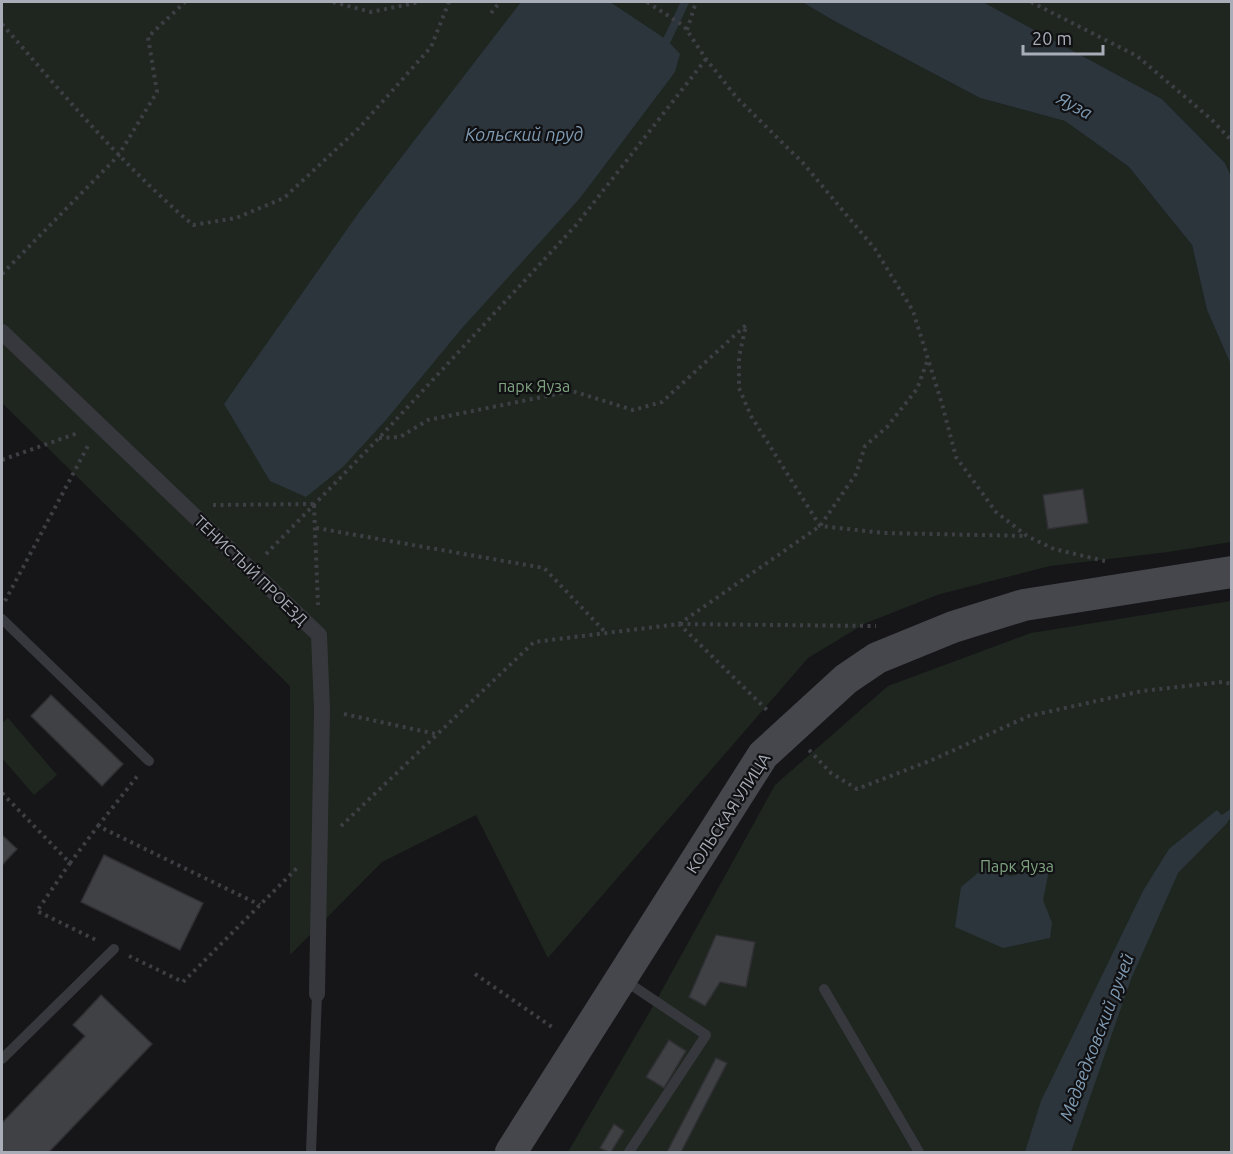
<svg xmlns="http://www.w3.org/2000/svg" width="1233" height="1154" viewBox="0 0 1233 1154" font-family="Ubuntu,sans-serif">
  <rect width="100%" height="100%" fill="#161618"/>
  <g fill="#1e261f">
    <path d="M2 2H802L836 22 980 98 1065 121 1129 167 1192 245 1207 310 1231 365V542L1168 552 1050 566 940 594 866 623 808 658 548 958 476 815 382 862 290 955V686L2 403Z"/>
    <path d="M983 2H1231V176L1225 163 1162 99Z"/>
    <path d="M1231 601V1152H568L656 1001 775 785 888 686 1031 633Z"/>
    <path d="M8 718 57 775 34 795 2 758V723Z"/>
  </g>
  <g fill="#2c353c">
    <path d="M521 2H610L667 40 680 54 675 72 580 198 463 327 385 421 343 467 306 497 270 481 224 404 360 211Z"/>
    <path d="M802 2H983L1162 99 1225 163 1231 176V365L1207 310 1192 245 1129 167 1065 121 980 98 836 22Z"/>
    <path d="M1217 810 1228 822 1178 873 1131 979 1071 1152H1025L1041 1101 1143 891 1169 849Z"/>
    <path d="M1041 867 1049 870 1043 900 1052 923 1050 938 1003 948 955 927 961 887 984 868 1011 876Z"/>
  </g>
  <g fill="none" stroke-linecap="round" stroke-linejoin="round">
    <g stroke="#2c353c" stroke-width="8">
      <path d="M667 40 685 2"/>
      <path d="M1217 823 1232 813"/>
    </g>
  </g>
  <g fill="#404145" stroke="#303034" stroke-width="1.5">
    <path d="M1083 489 1088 523 1048 529 1043 495Z"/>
    <path d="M51 695 123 764 102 786 31 716Z"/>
    <path d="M2 835 17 849 2 865Z"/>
    <path d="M104 855 203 903 180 950 81 902Z"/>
    <path d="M716 935 755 942 746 987 720 982 705 1006 689 997Z"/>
    <path d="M101 995 152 1044 49 1152H2V1123L85 1036 73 1025Z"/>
    <path d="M669 1040 686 1051 664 1088 646 1077Z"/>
    <path d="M716 1058 727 1063 681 1152H667Z"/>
    <path d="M614 1124 624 1131 611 1152H608L600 1148Z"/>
  </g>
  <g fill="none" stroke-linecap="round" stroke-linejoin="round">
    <g stroke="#3d3f44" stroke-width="4" stroke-dasharray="3 4.5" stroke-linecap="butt">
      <path d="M333 2 371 12 420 2"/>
      <path d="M647 2 684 26 706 59 737 98 803 163 875 249 913 311 942 404 956 457 996 512 1027 536 1054 549 1105 561"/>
      <path d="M1031 2 1137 56 1211 119 1232 141"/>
      <path d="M491 13 500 2"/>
      <path d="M2 24C63 94 122 165 193 225L236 218 284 198 360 127 431 47 449 2"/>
      <path d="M687 30 696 2"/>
      <path d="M2 274 118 156 157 92 148 37 185 2"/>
      <path d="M379 438 400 437 428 420 572 391 633 410 662 402 746 325 739 357V388L751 416 820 526 884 533 1027 536"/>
      <path d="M2 460 78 433"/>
      <path d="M213 505 313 504"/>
      <path d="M314 505 318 605"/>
      <path d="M316 528 544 568 606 633"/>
      <path d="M266 554 379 438 577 224 706 59"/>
      <path d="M5 601 89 444"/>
      <path d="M679 624 820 526 856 474 865 446 887 427 917 389 928 359"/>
      <path d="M680 624 876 626"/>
      <path d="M344 714 436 734"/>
      <path d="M809 750 831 773 857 789 932 760 1029 716 1142 691 1222 682 1232 684"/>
      <path d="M2 793 70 863 98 826 260 905"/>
      <path d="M98 826 139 774"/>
      <path d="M341 826 534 642 679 624 769 712"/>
      <path d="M70 863 37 911 98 941"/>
      <path d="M129 956 183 982 299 866"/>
      <path d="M475 974 552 1027"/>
    </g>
    <g stroke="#37383d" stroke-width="10">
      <path d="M2 619 149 761"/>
      <path d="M624 980 706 1035 629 1152"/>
      <path d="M824 989 919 1152"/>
      <path d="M2 1059 114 949"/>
      <path d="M311 1152 317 994"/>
    </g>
    <path stroke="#37383d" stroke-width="16" d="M2 332 319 635 322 710 317 994"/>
    <path stroke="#45474d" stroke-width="32" d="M511 1152 763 755 846 679 877 658 953 627 1024 605 1232 572"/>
  </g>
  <g text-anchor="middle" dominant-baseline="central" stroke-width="4.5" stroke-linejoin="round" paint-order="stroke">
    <g font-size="16" fill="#7fa381" stroke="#111113">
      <text x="534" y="386">парк Яуза</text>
      <text x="1017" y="866">Парк Яуза</text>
    </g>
    <g font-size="16" fill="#a8adb8" stroke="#111113">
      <text transform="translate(251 570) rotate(44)">ТЕНИСТЫЙ ПРОЕЗД</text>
      <text transform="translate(728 813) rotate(-57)">КОЛЬСКАЯ УЛИЦА</text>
    </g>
    <g font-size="18" font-style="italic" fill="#7f9bb3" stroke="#111113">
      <text transform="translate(1075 105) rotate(28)">Яуза</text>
      <text x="524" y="134">Кольский пруд</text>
      <text transform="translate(1096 1037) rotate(-69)">Медведковский ручей</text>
    </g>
  </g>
  <rect width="1233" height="1154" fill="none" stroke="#a8adb8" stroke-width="6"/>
  <path d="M1023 45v9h80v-9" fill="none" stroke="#a8adb8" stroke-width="3"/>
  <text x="1032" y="45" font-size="18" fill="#a8adb8" stroke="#111113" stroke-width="4.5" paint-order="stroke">20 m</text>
</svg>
